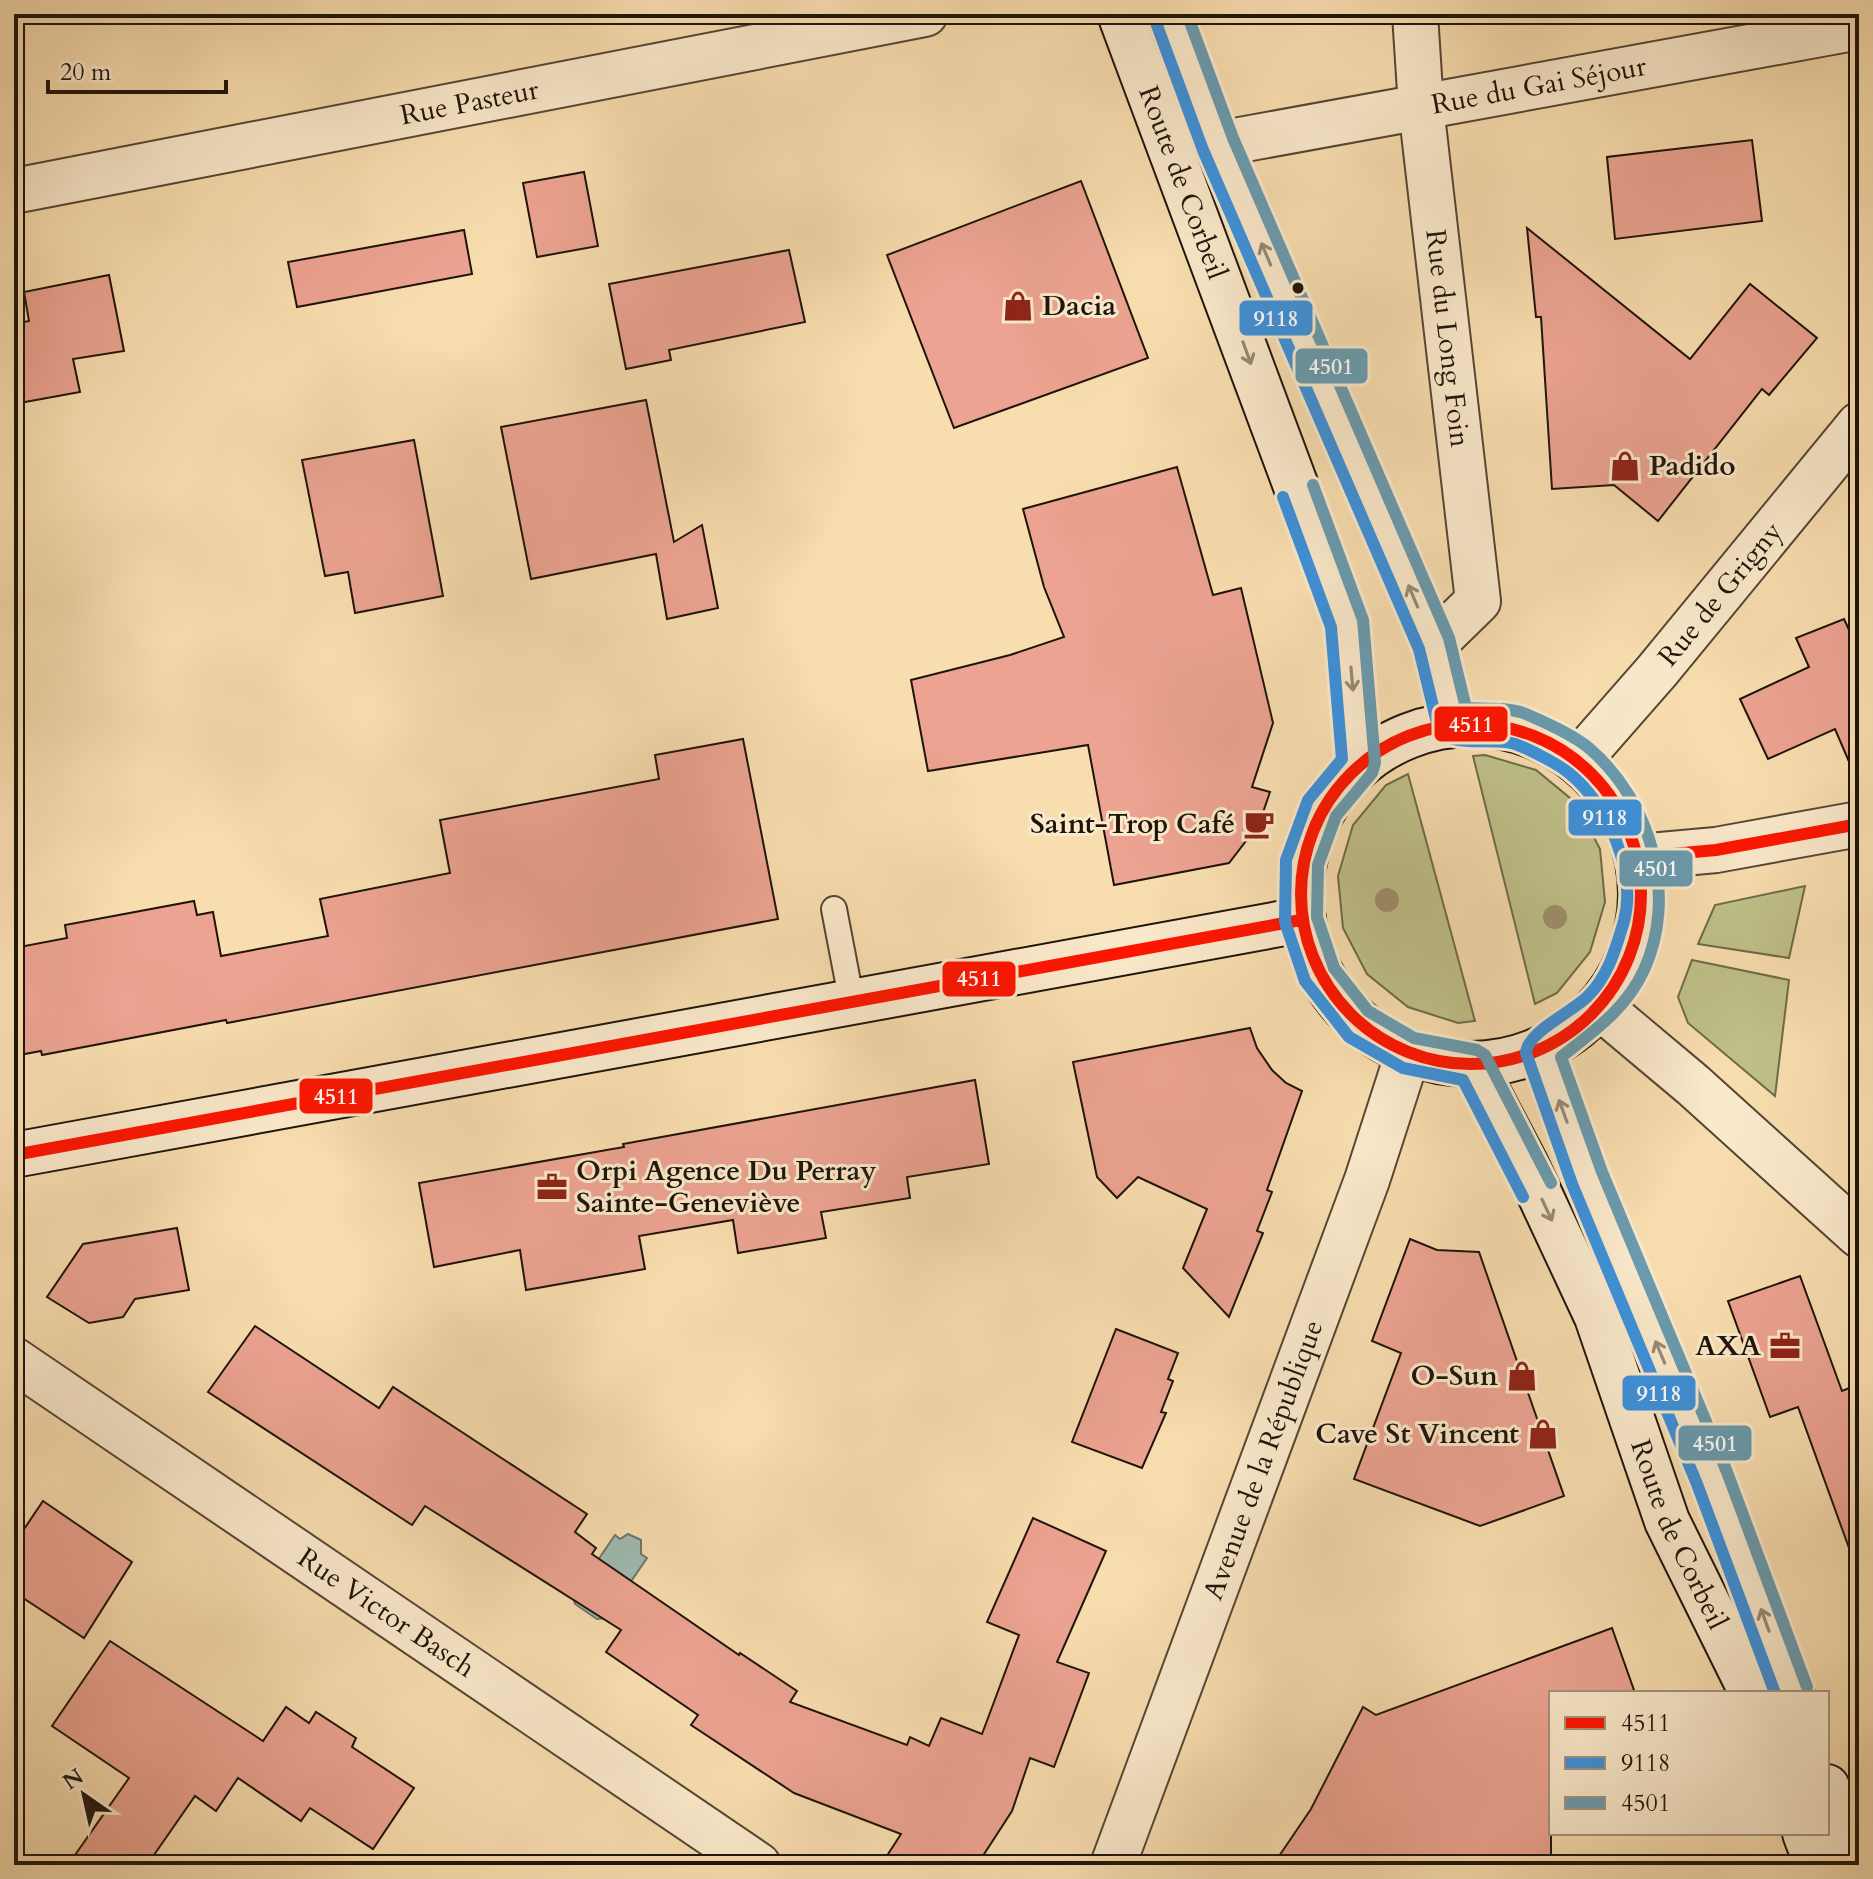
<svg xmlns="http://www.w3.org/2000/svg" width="1873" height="1879" viewBox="0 0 1873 1879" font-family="Cardo,serif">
  <rect width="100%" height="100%" fill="#f8ddaf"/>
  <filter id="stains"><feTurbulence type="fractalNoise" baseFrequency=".0025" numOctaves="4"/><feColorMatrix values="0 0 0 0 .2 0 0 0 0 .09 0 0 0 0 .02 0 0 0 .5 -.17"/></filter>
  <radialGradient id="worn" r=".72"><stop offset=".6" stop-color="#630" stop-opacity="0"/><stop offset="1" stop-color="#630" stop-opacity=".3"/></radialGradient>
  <g fill="#bfc089" stroke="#6e6a4a" stroke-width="2">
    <path d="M1485 755 1536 770 1576 803 1600 849 1605 902 1590 952 1557 993 1535 1004 1473 756Z"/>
    <path d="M1408 774 1475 1021 1458 1023 1408 1007 1367 974 1343 928 1338 876 1353 825 1386 785Z"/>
    <path d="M1805 886 1789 958 1698 944 1715 905Z"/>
    <path d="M1692 960 1789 980 1775 1096 1688 1023 1678 997Z"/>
  </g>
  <path fill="#9fbbb1" stroke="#6b786f" stroke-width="2" d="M628 1534 641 1540V1554L647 1558 606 1618 597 1619 575 1604 573 1597 615 1535 620 1539Z"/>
  <g fill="#eca391" stroke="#1e140b" stroke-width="2">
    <path d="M1752 140 1762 221 1615 239 1607 157Z"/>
    <path d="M584 172 598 246 537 257 523 183Z"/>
    <path d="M1081 181 1148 358 954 428 887 255Z"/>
    <path d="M1527 228 1690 359 1750 284 1817 338 1769 395 1762 389 1658 521 1614 485 1552 489 1541 317H1536Z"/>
    <path d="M464 230 472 274 297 307 288 262Z"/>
    <path d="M789 250 805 322 669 350 671 360 626 369 609 284Z"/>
    <path d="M109 275 124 351 73 359 80 392 14 404V324L29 321 24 292Z"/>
    <path d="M646 400 674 542 702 525 718 608 667 619 656 554 531 579 501 427Z"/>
    <path d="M414 440 443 596 355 613 348 572 325 576 302 460Z"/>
    <path d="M1177 467 1213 595 1241 588 1273 723 1252 787 1270 792 1259 824 1229 863 1114 885 1088 745 928 771 911 680 1010 655 1064 637 1044 587 1023 509Z"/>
    <path d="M1844 619 1856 645 1859 644V785L1835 729 1768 759 1740 699 1809 667 1796 638Z"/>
    <path d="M743 739 778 919 227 1023 226 1020 42 1055 41 1051 14 1056V948L67 938 65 925 194 901 197 915 213 912 221 956 328 936 320 899 450 873 440 820 659 779 655 755Z"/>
    <path d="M1250 1028 1257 1048 1272 1070 1286 1083 1302 1091 1267 1190 1272 1192 1257 1231 1263 1233 1229 1317 1183 1268 1207 1209 1138 1177 1117 1198 1097 1177 1073 1062Z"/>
    <path d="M975 1080 989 1164 907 1177 910 1198 821 1212 826 1238 738 1253 733 1220 639 1236 645 1269 526 1290 520 1250 434 1267 419 1183 624 1147 623 1144Z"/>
    <path d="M177 1228 189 1290 135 1299 123 1317 89 1323 47 1297 83 1244Z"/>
    <path d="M1410 1239 1437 1250 1479 1252 1564 1496 1480 1526 1354 1479 1401 1353 1372 1341Z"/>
    <path d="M1800 1276 1842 1391 1859 1384V1558L1853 1559 1798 1407 1770 1417 1728 1301Z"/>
    <path d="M255 1326 379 1408 393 1387 587 1514 575 1532 596 1548 592 1554 739 1655 740 1653 797 1691 790 1702 907 1745 910 1737 929 1746 941 1718 982 1734 1019 1635 987 1622 1033 1518 1106 1551 1057 1662 1089 1673 1054 1767 1030 1758 1012 1811 977 1865H881L901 1834 794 1793 691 1725 698 1715 606 1652 621 1630 425 1506 412 1525 208 1392Z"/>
    <path d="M1116 1329 1178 1353 1168 1379 1173 1381 1161 1412 1166 1413 1142 1468 1072 1442Z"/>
    <path d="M43 1501 132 1562 84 1638 14 1592V1544Z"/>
    <path d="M1612 1628 1635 1693H1551V1865H1273L1311 1809 1363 1707 1376 1715Z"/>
    <path d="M110 1641 263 1741 286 1707 309 1723 316 1712 356 1738 352 1747 414 1788 373 1849 310 1808 301 1821 238 1778 216 1811 195 1796 147 1865H68L129 1778 52 1726Z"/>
  </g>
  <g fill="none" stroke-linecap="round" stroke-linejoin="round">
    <g stroke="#544634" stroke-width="28">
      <path id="lane" d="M834 909 852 1003"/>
    </g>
    <g stroke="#544634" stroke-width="48">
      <g id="street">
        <path id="s1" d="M1415 14 1421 107 1478 601 1434 644"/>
        <path id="s2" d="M1218 144 1859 27"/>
        <path id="s3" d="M14 191 925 14"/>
        <path id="s4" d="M1579 760 1657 671 1859 425"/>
        <path d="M1639 857 1716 850 1859 824"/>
        <path d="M1600 1007 1693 1085 1859 1235"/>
        <path id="s5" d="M14 1360 758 1865"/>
        <path id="s6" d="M1113 1865 1367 1180 1408 1053"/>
      </g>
    </g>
    <g stroke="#1e140b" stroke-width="48">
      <g id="secondary">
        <path id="s7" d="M1120 14 1347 623 1359 764"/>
        <path d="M1170 14 1218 144 1434 644 1453 723"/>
        <circle cx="1471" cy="894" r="170"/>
        <path d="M1542 1051 1587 1178 1712 1478 1792 1693"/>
        <path id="s8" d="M1474 1066 1526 1165 1597 1317 1667 1521 1752 1693"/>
        <path d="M14 1155 1301 920"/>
        <path d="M1827 1787 1856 1865"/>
        <path d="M1805 1833 1817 1865"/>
      </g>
    </g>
    <use href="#lane" stroke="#fae9cb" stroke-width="24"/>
    <use href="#street" stroke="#fae9cb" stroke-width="44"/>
    <use href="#secondary" stroke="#fae9cb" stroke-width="44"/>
    <g stroke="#fae9cb" stroke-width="18">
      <g id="bus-1">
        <circle cx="1471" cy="894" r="170"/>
        <path d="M1639 857 1716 850 1859 824"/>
        <path d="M14 1155 1301 920"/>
      </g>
    </g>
    <g stroke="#fae9cb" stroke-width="18">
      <g id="bus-2">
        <path d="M1155 20 1203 150 1419 649 1439 731C1454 748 1494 737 1515 744 1529 749 1558 764 1569 773 1608 805 1637 872 1624 921 1616 948 1608 977 1587 997 1572 1012 1527 1032 1526 1053L1572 1184 1697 1484 1775 1693"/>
        <path d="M1283 497 1331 627 1342 759 1308 800 1286 860 1285 922 1305 981 1349 1037 1403 1068 1463 1080 1523 1197"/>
      </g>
    </g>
    <g stroke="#fae9cb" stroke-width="18">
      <g id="bus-3">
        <path d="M1187 14 1233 138 1449 638 1466 708C1484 709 1509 707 1526 714 1543 721 1577 737 1590 749 1651 802 1678 895 1644 970 1626 1009 1594 1031 1561 1057L1602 1172 1727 1472 1807 1687"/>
        <path d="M1313 485 1363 620 1375 763 1372 773 1336 816 1318 865 1317 917 1334 968 1368 1011 1414 1038 1477 1050 1485 1055 1551 1183"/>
      </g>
    </g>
    <use href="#bus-1" stroke="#ff1400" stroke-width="12"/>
    <use href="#bus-2" stroke="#3c91dc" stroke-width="12"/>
    <use href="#bus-3" stroke="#699baf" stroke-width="12"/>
  </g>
  <g fill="#9f8f6d">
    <circle cx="1387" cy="900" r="12"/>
    <circle cx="1555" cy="917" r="12"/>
  </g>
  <defs><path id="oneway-shaft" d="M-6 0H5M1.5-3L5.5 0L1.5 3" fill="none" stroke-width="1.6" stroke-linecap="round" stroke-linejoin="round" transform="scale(2)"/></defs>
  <g stroke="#978975">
    <use href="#oneway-shaft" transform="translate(1266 254) rotate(-113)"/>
    <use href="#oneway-shaft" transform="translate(1247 353) rotate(70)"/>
    <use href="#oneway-shaft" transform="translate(1413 596) rotate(-113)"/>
    <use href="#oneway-shaft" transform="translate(1352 679) rotate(85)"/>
    <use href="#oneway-shaft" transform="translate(1563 1111) rotate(-110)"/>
    <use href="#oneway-shaft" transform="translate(1547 1210) rotate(65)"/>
    <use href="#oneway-shaft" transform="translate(1660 1352) rotate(-113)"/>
    <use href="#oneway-shaft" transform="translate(1765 1620) rotate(-110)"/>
  </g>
  <defs>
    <g id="shop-bare" transform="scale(2.4)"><path d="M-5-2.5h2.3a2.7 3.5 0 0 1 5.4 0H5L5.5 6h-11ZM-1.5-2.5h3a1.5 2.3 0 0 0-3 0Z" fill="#8f2418" stroke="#fae9cb" stroke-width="2.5" paint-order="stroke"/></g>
    <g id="cafe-bare" transform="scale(2.4)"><path d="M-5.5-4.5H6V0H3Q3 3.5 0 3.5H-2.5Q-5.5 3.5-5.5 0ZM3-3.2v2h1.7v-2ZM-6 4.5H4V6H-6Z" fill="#8f2418" stroke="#fae9cb" stroke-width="2.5" paint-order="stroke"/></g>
    <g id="office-bare" transform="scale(2.4)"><path d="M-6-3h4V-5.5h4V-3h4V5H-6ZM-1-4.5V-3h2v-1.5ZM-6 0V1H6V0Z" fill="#8f2418" stroke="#fae9cb" stroke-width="2.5" paint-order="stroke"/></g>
  </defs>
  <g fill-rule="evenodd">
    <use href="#shop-bare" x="1018" y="306"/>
    <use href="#shop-bare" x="1625" y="466"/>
    <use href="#cafe-bare" x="1259" y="824"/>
    <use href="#office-bare" x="552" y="1187"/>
    <use href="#office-bare" x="1785" y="1346"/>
    <use href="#shop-bare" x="1522" y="1376"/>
    <use href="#shop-bare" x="1543" y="1434"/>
  </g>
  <circle fill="#1e140b" stroke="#fae9cb" stroke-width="3" cx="1298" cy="288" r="7"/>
  <g text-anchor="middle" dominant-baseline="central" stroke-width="6" stroke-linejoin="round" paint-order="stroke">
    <g font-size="28" fill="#1e140b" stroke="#fae9cb">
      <text stroke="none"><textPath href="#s2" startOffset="326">Rue du Gai Séjour</textPath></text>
      <text stroke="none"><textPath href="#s3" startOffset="464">Rue Pasteur</textPath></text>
      <text stroke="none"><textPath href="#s7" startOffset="180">Route de Corbeil</textPath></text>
      <text stroke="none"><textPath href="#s1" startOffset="326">Rue du Long Foin</textPath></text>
      <text stroke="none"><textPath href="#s4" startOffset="218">Rue de Grigny</textPath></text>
      <text stroke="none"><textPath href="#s6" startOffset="432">Avenue de la République</textPath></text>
      <text stroke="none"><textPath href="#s8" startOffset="512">Route de Corbeil</textPath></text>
      <text stroke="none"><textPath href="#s5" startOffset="450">Rue Victor Basch</textPath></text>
    </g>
    <g font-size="28" font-weight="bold" fill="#1e140b" stroke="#fae9cb" text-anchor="end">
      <text x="1042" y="306" text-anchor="start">Dacia</text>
      <text x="1649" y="466" text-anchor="start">Padido</text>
      <text x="1235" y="824">Saint-Trop Café</text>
      <text x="576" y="1171" text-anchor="start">Orpi Agence Du Perray<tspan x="576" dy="32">Sainte-Geneviève</tspan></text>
      <text x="1761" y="1346">AXA</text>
      <text x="1498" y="1376">O-Sun</text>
      <text x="1519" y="1434">Cave St Vincent</text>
    </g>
  </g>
  <g stroke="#fae9cb" stroke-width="3">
    <rect x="1238" y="299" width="76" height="38" rx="8" fill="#3c91dc"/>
    <rect x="1294" y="347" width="75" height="38" rx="8" fill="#699baf"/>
    <rect x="1433" y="705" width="76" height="38" rx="8" fill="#ff1400"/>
    <rect x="1567" y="798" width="76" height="39" rx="8" fill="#3c91dc"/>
    <rect x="1618" y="849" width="76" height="39" rx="8" fill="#699baf"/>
    <rect x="941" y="960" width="76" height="38" rx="8" fill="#ff1400"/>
    <rect x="298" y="1077" width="76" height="38" rx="8" fill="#ff1400"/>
    <rect x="1621" y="1374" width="76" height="38" rx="8" fill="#3c91dc"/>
    <rect x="1677" y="1424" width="76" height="38" rx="8" fill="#699baf"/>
  </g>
  <g font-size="22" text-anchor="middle" font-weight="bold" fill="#fff">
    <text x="1276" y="326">9118</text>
    <text x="1331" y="374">4501</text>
    <text x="1471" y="732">4511</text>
    <text x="1605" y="825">9118</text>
    <text x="1656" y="876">4501</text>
    <text x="979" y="986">4511</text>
    <text x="336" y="1104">4511</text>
    <text x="1659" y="1401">9118</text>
    <text x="1715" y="1451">4501</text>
  </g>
  <rect width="1873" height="1879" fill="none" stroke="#f8ddaf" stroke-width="48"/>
  <rect x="16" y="16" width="1841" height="1847" fill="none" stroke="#1e140b" stroke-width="4"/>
  <rect x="24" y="24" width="1825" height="1831" fill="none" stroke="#1e140b" stroke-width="2"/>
  <rect x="1549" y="1691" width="280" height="144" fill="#fae9cb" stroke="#a2947e" stroke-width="2"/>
  <rect x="1565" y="1717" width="40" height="12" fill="#ff1400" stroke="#a2947e" stroke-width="2"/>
  <text x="1621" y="1731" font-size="24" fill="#1e140b">4511</text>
  <rect x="1565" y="1757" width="40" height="12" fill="#3c91dc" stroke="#a2947e" stroke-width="2"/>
  <text x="1621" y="1771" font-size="24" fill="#1e140b">9118</text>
  <rect x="1565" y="1797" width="40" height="12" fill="#699baf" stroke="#a2947e" stroke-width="2"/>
  <text x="1621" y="1811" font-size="24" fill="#1e140b">4501</text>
  <g transform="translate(84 1795) rotate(326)" stroke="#fae9cb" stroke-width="6" paint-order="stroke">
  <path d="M0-6L14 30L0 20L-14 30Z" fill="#1e140b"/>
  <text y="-12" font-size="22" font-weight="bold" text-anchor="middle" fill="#1e140b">N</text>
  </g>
  <path d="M48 80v12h178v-12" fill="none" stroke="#1e140b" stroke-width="4"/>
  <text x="60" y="80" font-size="24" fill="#1e140b" stroke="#fae9cb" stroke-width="6" paint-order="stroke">20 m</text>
  <rect width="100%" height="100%" filter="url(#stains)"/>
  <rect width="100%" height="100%" fill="url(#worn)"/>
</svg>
